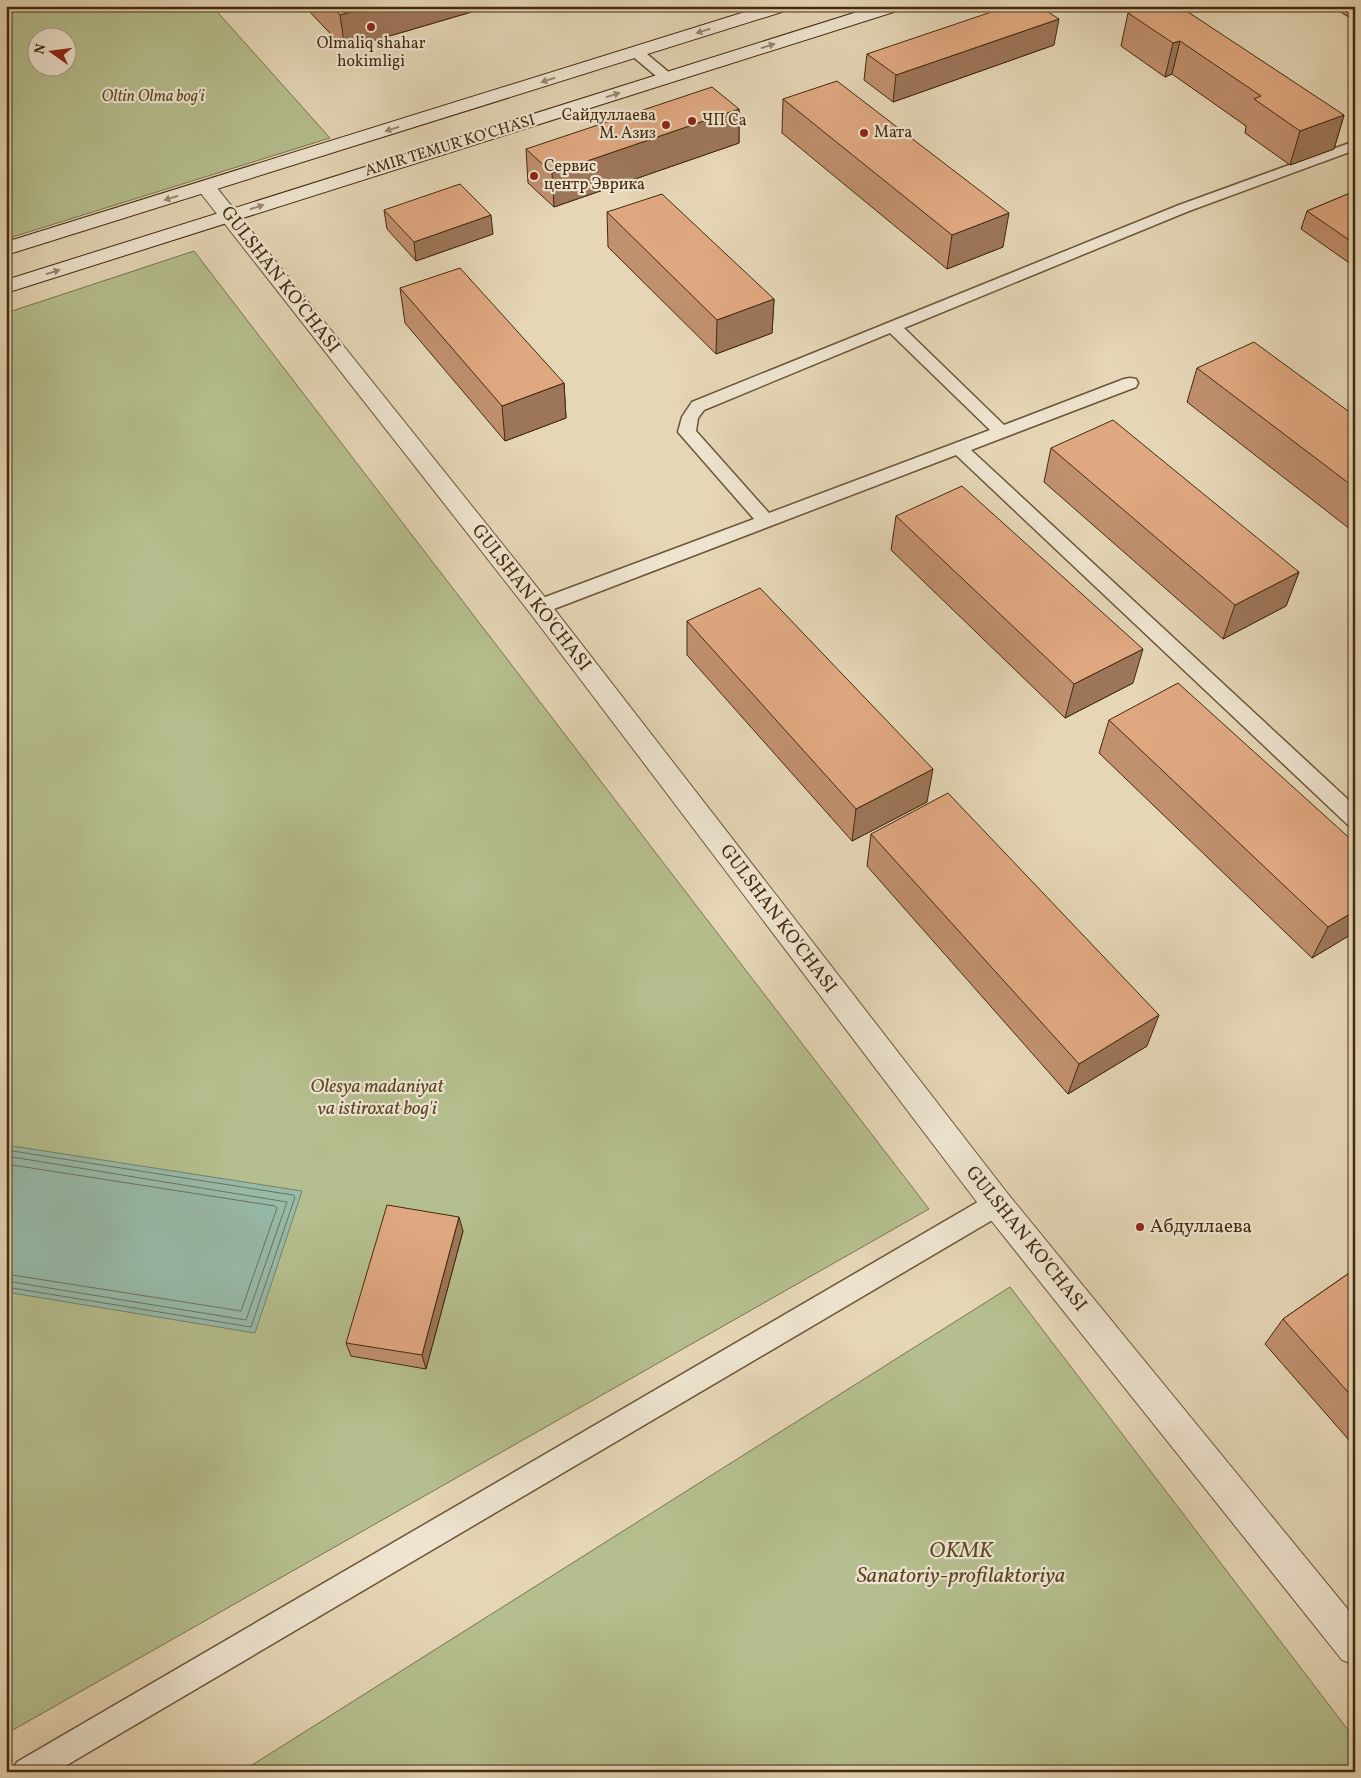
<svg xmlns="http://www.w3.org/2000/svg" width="1361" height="1778" viewBox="0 0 1361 1778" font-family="Vollkorn,serif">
  <rect width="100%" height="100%" fill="#e5d6b6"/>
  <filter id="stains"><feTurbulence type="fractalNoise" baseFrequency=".004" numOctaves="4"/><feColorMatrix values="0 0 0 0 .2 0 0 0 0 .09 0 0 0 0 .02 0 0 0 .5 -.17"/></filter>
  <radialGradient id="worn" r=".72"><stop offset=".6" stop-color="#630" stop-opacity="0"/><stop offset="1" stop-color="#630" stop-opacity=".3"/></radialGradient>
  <g fill="#b5be8e" stroke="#7c744e" fill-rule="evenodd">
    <path d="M6 6H212L330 138 6 239ZM38 38H68V68H38Z"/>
    <path d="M194 251 929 1209 6 1734V313Z"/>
    <path d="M1010 1287 1355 1739V1772H241Z"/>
  </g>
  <path fill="#97baa9" stroke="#75806b" d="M6 1145 302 1191 255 1333 6 1292Z"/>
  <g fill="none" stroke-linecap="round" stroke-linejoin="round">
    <g stroke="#6d725b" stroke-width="1">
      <path d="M6 1150 293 1195 295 1197 251 1327 6 1287"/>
      <path d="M6 1156 287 1202 246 1320 6 1281"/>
      <path d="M6 1164 275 1206 277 1208 241 1311 6 1274"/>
    </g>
    <g stroke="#6c5537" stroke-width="3">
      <g id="service">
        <path d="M636 48 641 49 672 75 674 78 672 81H662L631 55 629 52 631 49Z"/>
        <path d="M1355 141V150L1189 211 904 328 1004 425 1124 379 1130 378 1136 379 1138 383 1136 387 971 450 1355 806V827L1348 825 956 455 546 612 539 614 532 612 530 607 532 602 754 519 678 432 682 417 692 402 1179 205ZM890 333 990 430 769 513 696 431 698 418 704 410Z"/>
        <path d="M997 1193 1006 1196 1009 1204 1006 1212 55 1772H12L17 1762 988 1196Z"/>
      </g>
    </g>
    <g stroke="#6c5537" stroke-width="2">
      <path id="minor" d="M206 181 213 183 548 601 1008 1194 1355 1618V1665L1342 1660 986 1214 530 613 199 191 196 187 199 183Z"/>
    </g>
    <g stroke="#432a0d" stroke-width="2">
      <g id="secondary">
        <path d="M764 6H790L788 10 6 255V242Z"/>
        <path d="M876 6H902L900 10 6 293V280Z"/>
      </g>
    </g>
    <use href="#service" fill="#eee4d0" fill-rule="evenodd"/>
    <use href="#minor" fill="#eee4d0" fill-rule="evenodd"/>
    <use href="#secondary" fill="#eee4d0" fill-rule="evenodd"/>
  </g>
  <g fill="#c1906f" stroke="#432a0d">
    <path d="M304 6H492L345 49Z"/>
    <path d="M1331 6H1355V21Z"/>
    <path d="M1128 13 1344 115 1334 149 1290 165 1245 133 1246 126 1172 74 1165 77 1121 46Z"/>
    <path d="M1054 45 893 102 864 80 867 54Z"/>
    <path d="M783 99 1003 247 947 269 782 133Z"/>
    <path d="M739 109V143L554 207 528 183 526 149Z"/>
    <path d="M1355 191V267L1301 229 1307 211Z"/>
    <path d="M384 210 493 234 416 261 387 229Z"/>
    <path d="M607 212 774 299 772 333 716 354 608 247Z"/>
    <path d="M400 288 564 383 566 418 505 441 405 323Z"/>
    <path d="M1197 368 1355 416V533L1187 402Z"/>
    <path d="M1051 448 1299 572 1286 606 1223 639 1044 482Z"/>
    <path d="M896 516 1133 683 1065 718 891 550Z"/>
    <path d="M687 621 927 802 852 841 687 655Z"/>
    <path d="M1109 720 1355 843V932L1312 958 1099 753Z"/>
    <path d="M871 834 1147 1046 1068 1094 867 866Z"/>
    <path d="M463 1231 426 1369 351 1356 346 1343Z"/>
    <path d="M1355 1269V1447L1265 1344 1283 1319Z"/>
  </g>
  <g fill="#9d765a" stroke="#432a0d">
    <path d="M372 6H492L345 49 340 15Z"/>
    <path d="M1059 19 1054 45 893 102 896 75Z"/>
    <path d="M1180 41 1172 74 1165 77 1173 43Z"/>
    <path d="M739 109V143L554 207 552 173Z"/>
    <path d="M1344 115 1334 149 1290 165 1300 131Z"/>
    <path d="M1009 213 1003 247 947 269 952 235Z"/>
    <path d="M491 215 493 234 416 261 414 242Z"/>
    <path d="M774 299 772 333 716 354 717 320Z"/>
    <path d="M564 383 566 418 505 441 502 406Z"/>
    <path d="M1299 572 1286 606 1223 639 1235 605Z"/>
    <path d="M1143 649 1133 683 1065 718 1074 684Z"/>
    <path d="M933 769 927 802 852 841 856 809Z"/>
    <path d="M1355 911V932L1312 958 1328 927Z"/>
    <path d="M1159 1015 1147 1046 1068 1094 1079 1064Z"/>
    <path d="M459 1217 463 1231 426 1369 422 1355Z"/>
  </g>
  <g fill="#e0a881" stroke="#432a0d">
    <path d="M331 6H372L340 15Z"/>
    <path d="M1009 6H1039L1059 19 896 75 867 54Z"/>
    <path d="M1148 6H1179L1344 115 1300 131 1254 99 1261 96 1180 41 1173 43 1128 13Z"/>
    <path d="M837 81 1009 213 952 235 783 99Z"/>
    <path d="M712 87 739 109 552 173 526 149Z"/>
    <path d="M460 184 491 215 414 242 384 210Z"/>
    <path d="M1355 191V244L1307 211Z"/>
    <path d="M662 194 774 299 717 320 607 212Z"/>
    <path d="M460 268 564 383 502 406 400 288Z"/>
    <path d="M1254 342 1355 416V488L1197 368Z"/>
    <path d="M1113 420 1299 572 1235 605 1051 448Z"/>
    <path d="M962 486 1143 649 1074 684 896 516Z"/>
    <path d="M760 588 933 769 856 809 687 621Z"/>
    <path d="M1178 683 1355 843V911L1328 927 1109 720Z"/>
    <path d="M948 793 1159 1015 1079 1064 871 834Z"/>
    <path d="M387 1205 459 1217 422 1355 346 1343Z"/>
    <path d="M1355 1269V1400L1283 1319Z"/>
  </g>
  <defs><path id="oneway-solid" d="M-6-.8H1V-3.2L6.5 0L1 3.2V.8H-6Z" transform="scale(1.25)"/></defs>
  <g fill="#98876e">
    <use href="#oneway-solid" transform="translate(703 31) rotate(163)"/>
    <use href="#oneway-solid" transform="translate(768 46) rotate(-17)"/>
    <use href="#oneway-solid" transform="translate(548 80) rotate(163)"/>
    <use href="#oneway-solid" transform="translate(613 95) rotate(-17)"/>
    <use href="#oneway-solid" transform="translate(392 129) rotate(163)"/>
    <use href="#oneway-solid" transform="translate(171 198) rotate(163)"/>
    <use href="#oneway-solid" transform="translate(257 207) rotate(-18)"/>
    <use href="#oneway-solid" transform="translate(53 272) rotate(-18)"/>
  </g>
  <g fill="#8f2418" stroke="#eee4d0" stroke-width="2">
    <circle cx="371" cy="27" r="5"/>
    <circle cx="692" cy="121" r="5"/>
    <circle cx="666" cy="125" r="5"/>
    <circle cx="864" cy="133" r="5"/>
    <circle cx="534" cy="176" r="5"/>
    <circle cx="1140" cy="1227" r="5"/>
  </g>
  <g text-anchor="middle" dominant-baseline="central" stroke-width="4.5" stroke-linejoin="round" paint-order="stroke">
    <g font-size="16" fill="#432a0d" stroke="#eee4d0" text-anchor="start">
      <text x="371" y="44" text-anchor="middle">Olmaliq shahar<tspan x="371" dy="18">hokimligi</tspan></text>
      <text x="656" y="116" text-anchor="end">Сайдуллаева<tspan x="656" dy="18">М. Азиз</tspan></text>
      <text x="702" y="121">ЧП Са</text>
      <text x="874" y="133">Мата</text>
      <text x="544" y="167">Сервис<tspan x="544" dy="18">центр Эврика</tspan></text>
    </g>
    <g font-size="16" font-style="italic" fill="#5a4827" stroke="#eee4d0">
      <text x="153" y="97">Oltin Olma bog'i</text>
    </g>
    <g font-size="16" fill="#432a0d" stroke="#eee4d0">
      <text transform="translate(450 146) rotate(-17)">AMIR TEMUR KO'CHASI</text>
    </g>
    <g font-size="19" fill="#432a0d" stroke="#eee4d0">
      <text transform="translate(280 280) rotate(52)">GULSHAN KO'CHASI</text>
      <text transform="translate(531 598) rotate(52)">GULSHAN KO'CHASI</text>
      <text transform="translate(778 919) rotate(53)">GULSHAN KO'CHASI</text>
      <text transform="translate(1026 1239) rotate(51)">GULSHAN KO'CHASI</text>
    </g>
    <g font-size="19" font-style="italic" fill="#5a4827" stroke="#eee4d0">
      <text x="377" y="1087">Olesya madaniyat<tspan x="377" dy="22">va istiroxat bog'i</tspan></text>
    </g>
    <g font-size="19" fill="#432a0d" stroke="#eee4d0" text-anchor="start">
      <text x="1150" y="1227">Абдуллаева</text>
    </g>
    <g font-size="22" font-style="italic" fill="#5a4827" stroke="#eee4d0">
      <text x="961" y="1551">OKMK<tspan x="961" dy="25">Sanatoriy-profilaktoriya</tspan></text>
    </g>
  </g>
  <rect width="1361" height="1778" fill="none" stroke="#e5d6b6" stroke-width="25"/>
  <rect x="8" y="8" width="1346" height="1763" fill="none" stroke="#432a0d" stroke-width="2.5"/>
  <rect x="12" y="12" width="1336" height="1753" fill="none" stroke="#432a0d"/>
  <g transform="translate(52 52) rotate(284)"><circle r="24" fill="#eee4d0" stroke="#aa9a82"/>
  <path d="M0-4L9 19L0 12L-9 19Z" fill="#8f2418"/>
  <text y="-8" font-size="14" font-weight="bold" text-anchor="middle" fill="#432a0d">N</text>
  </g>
  <rect width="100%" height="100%" filter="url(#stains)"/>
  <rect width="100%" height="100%" fill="url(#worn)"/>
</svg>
